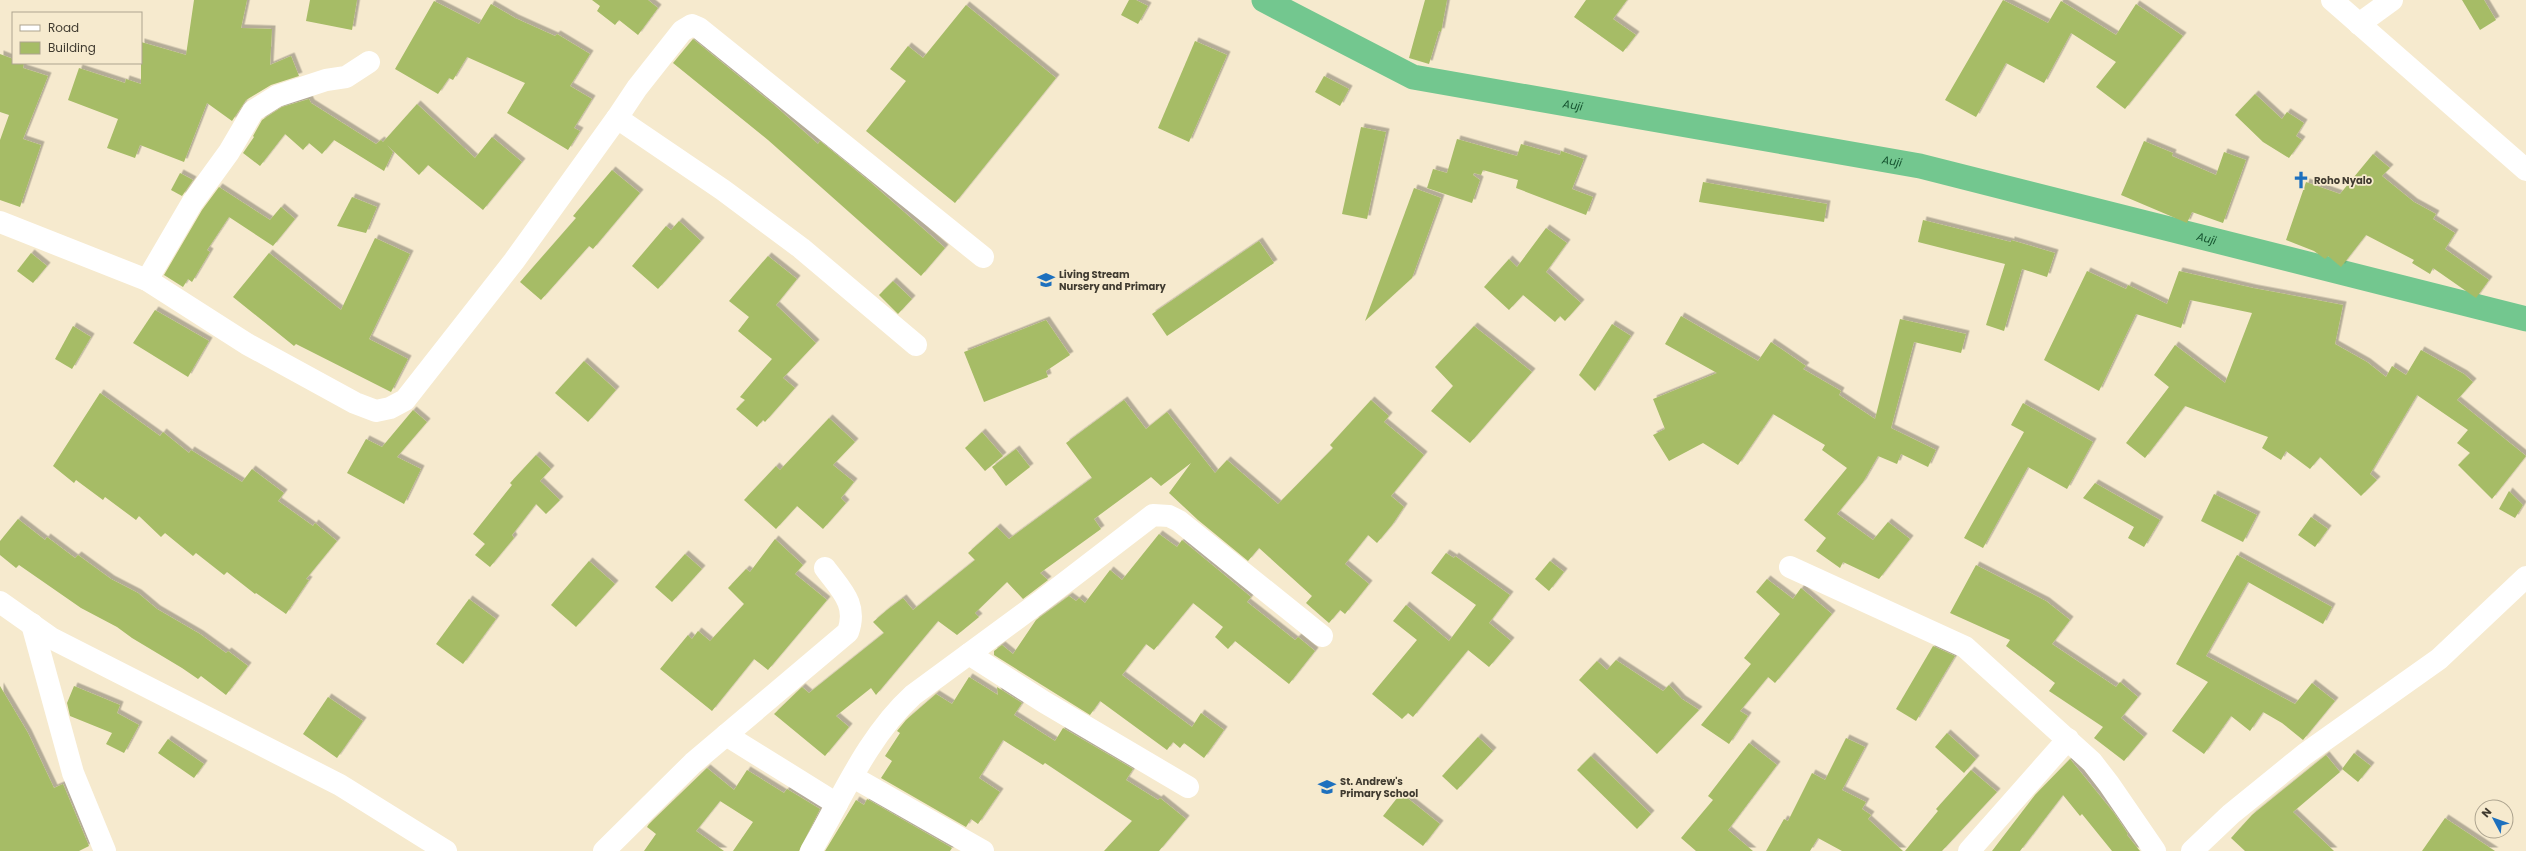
<svg xmlns="http://www.w3.org/2000/svg" width="2526" height="851" viewBox="0 0 2526 851" font-family="Poppins,sans-serif">
  <defs>
    <filter id="shadow"><feDropShadow dx="3.5" dy="-3.5" stdDeviation="0" flood-color="#0004"/></filter>
  </defs>
  <rect width="100%" height="100%" fill="#f6eace"/>
  <g fill="none" stroke-linecap="round" stroke-linejoin="round">
    <path stroke="#73c78f" stroke-width="25" id="s1" d="M1264 0 1413 77 1920 166 2526 319"/>
  </g>
  <g fill="#a6bc66" filter="url(#shadow)">
    <path d="M194 0H247L241 28 272 29 270 65 291 56 299 76 271 85 246 100 232 121 207 103 184 162 140 145 135 158 107 148 118 119 68 100 79 68 125 83 126 79 141 84V42L186 55Z"/>
    <path d="M310 0H357L352 30 306 21Z"/>
    <path d="M592 0H648L658 8 638 35 619 20 615 25 597 11 600 6Z"/>
    <path d="M1129 0H1136L1148 6 1138 24 1121 15Z"/>
    <path d="M1425 0H1447L1441 32 1439 31 1429 64 1409 58Z"/>
    <path d="M1586 0H1627L1613 19 1636 35 1623 52 1574 17Z"/>
    <path d="M2003 0 2048 23 2061 1 2116 35 2136 4 2183 36 2125 109 2096 87 2116 62 2071 33 2044 83 2006 63 1976 117 1945 100Z"/>
    <path d="M2462 0H2484L2496 20 2480 30Z"/>
    <path d="M434 1 479 24 491 4 515 18 555 36 557 34 590 54 570 86 592 99 574 128 580 131 568 150 507 113 525 83 467 57 453 80 449 78 438 94 395 69Z"/>
    <path d="M966 5 1056 78 955 203 866 131 906 81 890 69 908 46 923 58Z"/>
    <path d="M693 39 773 104 818 144 820 141 870 182 945 248 921 276 768 140 673 63Z"/>
    <path d="M1195 41 1227 55 1189 142 1158 128Z"/>
    <path d="M0 54 13 59V63H24L23 68 48 76 23 139 41 145 20 207 0 200V140L9 115 0 112Z"/>
    <path d="M1324 76 1349 89 1340 106 1315 92Z"/>
    <path d="M2255 94 2282 119 2287 112 2304 123 2296 136 2302 140 2289 158 2263 142 2235 115Z"/>
    <path d="M309 99 311 103 376 144 381 140 383 142 417 104 475 158 492 137 522 162 483 210 428 165 419 175 387 145 393 152 384 171 334 140 322 154 309 143 303 150 285 134 260 166 243 153 254 137 253 136 262 120 282 107Z"/>
    <path d="M1361 127 1386 132 1367 219 1342 214Z"/>
    <path d="M1457 139 1517 156 1521 144 1560 155 1561 151 1584 159 1572 189 1593 197 1586 215 1516 188 1518 180 1483 170 1481 175 1474 173 1473 175 1480 180 1472 203 1427 188 1433 169 1447 173Z"/>
    <path d="M2144 141 2173 153 2172 156 2216 175 2224 152 2246 160 2223 223 2192 212 2187 223 2121 195Z"/>
    <path d="M2373 154 2390 168 2382 176 2414 202 2436 214 2433 219 2455 233 2445 249 2489 280 2476 298 2433 268 2430 274 2412 263 2414 260 2366 235 2341 267 2328 256 2325 259 2314 251 2286 240 2306 182 2340 194Z"/>
    <path d="M612 170 640 193 593 249 589 246 541 300 520 282 576 218 573 216Z"/>
    <path d="M180 173 193 180 182 196 171 190Z"/>
    <path d="M1703 182 1827 204 1824 222 1699 202Z"/>
    <path d="M219 187 270 220 281 207 295 219 273 246 229 217 207 250 210 252 192 282 188 279 183 287 164 275 202 210Z"/>
    <path d="M1414 188 1441 198 1412 278 1365 321Z"/>
    <path d="M352 197 377 207 366 233 337 226Z"/>
    <path d="M1923 220 2011 242V240L2055 253 2047 277 2022 269 2004 331 1986 325 2005 264 1918 242Z"/>
    <path d="M679 221 701 241 658 289 632 266 666 226 671 230Z"/>
    <path d="M1546 228 1567 243 1546 272 1581 303 1565 321 1560 316 1555 322 1523 295 1509 310 1484 287 1509 259 1517 267Z"/>
    <path d="M375 238 410 254 369 339 408 359 391 392 296 344 294 346 233 297 269 253 341 310Z"/>
    <path d="M1259 241 1274 263 1167 336 1152 314Z"/>
    <path d="M31 253 47 266 33 283 17 271Z"/>
    <path d="M768 256 797 279 776 305 816 343 783 378 795 388 765 422 763 420 757 427 736 409 745 400 740 397 772 359 738 331 749 317 729 301Z"/>
    <path d="M2087 271 2126 289 2128 285 2167 304 2179 271 2253 288 2343 305 2335 344 2367 362 2386 377 2392 366 2406 375 2421 350 2464 374 2473 382 2457 400 2526 456 2492 499 2458 465 2470 453 2457 443 2468 430 2417 395 2370 474 2377 480 2361 496 2320 457 2310 469 2286 451 2281 460 2262 448 2268 437 2185 406 2145 458 2126 443 2169 387 2154 375 2175 345 2225 383 2252 313 2190 300 2181 328 2136 314 2099 391 2044 360Z"/>
    <path d="M893 281 912 299 898 314 879 295Z"/>
    <path d="M155 310 209 341 188 377 133 343Z"/>
    <path d="M1681 316 1758 361 1771 342 1806 366 1803 369 1841 391 1839 395 1875 419 1900 319 1966 334 1961 353 1914 342 1891 428 1936 450 1928 467 1901 454 1897 464 1878 456 1863 482 1837 514 1873 540 1888 522 1910 539 1879 579 1843 562 1840 568 1816 551 1826 538 1804 520 1847 468 1822 450 1825 445 1773 414 1738 465 1703 443 1669 461 1653 435 1665 429 1653 399 1717 373 1665 344Z"/>
    <path d="M1046 320 1070 355 1046 371 1048 377 984 402 964 352Z"/>
    <path d="M1612 324 1631 336 1595 391 1579 375Z"/>
    <path d="M73 326 91 337 72 369 55 359Z"/>
    <path d="M1474 326 1532 372 1470 443 1431 411 1453 386 1435 367Z"/>
    <path d="M584 361 616 390 588 422 555 393Z"/>
    <path d="M100 393 160 436 163 432 189 453 191 450 242 482 252 469 284 493 278 501 313 526 315 523 337 541 306 579 309 580 286 614 256 593 255 594 227 572 224 575 196 553 193 556 165 533 161 537 139 516 136 520 105 497 103 500 76 480 74 483 53 466Z"/>
    <path d="M1124 400 1146 429 1167 412 1215 473 1227 460 1278 504 1333 448 1330 445 1371 400 1389 416 1384 422 1424 455 1391 496 1404 507 1392 525 1377 543 1368 535 1345 564 1369 584 1345 614 1340 610 1329 623 1306 603 1312 596 1259 548 1248 561 1198 520 1169 493 1191 463 1161 486 1151 477 1094 519 1101 529 1040 573 1048 580 1023 599 1007 582 975 613 979 617 957 635 938 621 876 695 871 688 836 716 849 727 825 756 774 714 802 687 809 693 884 633 873 622 887 610 903 598 913 610 975 560 968 553 997 527 1009 539 1092 478 1066 443Z"/>
    <path d="M2023 403 2093 442 2067 489 2028 467 1983 548 1964 538 2024 432 2011 425Z"/>
    <path d="M413 410 427 422 397 457 421 469 404 504 347 473 366 439 382 447Z"/>
    <path d="M829 418 855 442 833 465 854 482 841 498 846 503 823 529 797 506 776 529 744 500 776 466 780 470Z"/>
    <path d="M982 432 1003 456 985 471 965 448Z"/>
    <path d="M1016 449 1030 467 1006 486 992 467Z"/>
    <path d="M536 455 551 469 540 481 560 500 546 514 536 504 512 535 514 538 490 567 475 555 485 544 473 534 512 485 510 483Z"/>
    <path d="M2095 483 2160 520 2144 547 2128 538 2134 527 2083 498Z"/>
    <path d="M2509 491 2523 505 2515 518 2499 509Z"/>
    <path d="M2214 494 2257 515 2243 542 2201 521Z"/>
    <path d="M2311 517 2328 529 2315 547 2298 535Z"/>
    <path d="M18 519 45 540 47 537 75 558 78 555 111 579 138 593 157 609 200 634 226 653 228 651 248 666 226 695 201 676 198 679 182 668 132 638 117 627 81 608 19 565 16 568 0 555V541Z"/>
    <path d="M1159 534 1177 547 1182 540 1251 597 1247 602 1295 640 1298 637 1315 651 1289 684 1235 641 1228 649 1215 637 1223 627 1193 603 1154 650 1146 644 1122 675 1192 727 1201 713 1224 730 1204 758 1184 743 1180 748 1173 742 1167 750 1100 701 1090 715 994 655V651L1002 645 1013 654 1036 620 1069 596 1076 601 1079 598 1085 603 1110 570 1122 580Z"/>
    <path d="M775 539 803 565 795 574 827 600 768 670 754 659 712 711 660 669 688 635 692 639 698 631 710 641 744 604 728 588 746 569 750 572Z"/>
    <path d="M1446 553 1454 558 1455 556 1510 595 1489 623 1511 641 1489 667 1468 650 1413 717 1408 713 1402 719 1372 694 1417 640 1393 621 1406 605 1449 641 1476 605 1431 573Z"/>
    <path d="M685 554 702 569 672 602 655 587Z"/>
    <path d="M2237 555 2332 607 2323 624 2248 582 2206 656 2295 704 2312 683 2335 701 2303 740 2282 723 2263 712 2250 731 2231 716 2204 754 2172 731 2208 682 2176 664Z"/>
    <path d="M589 561 615 584 576 627 551 605Z"/>
    <path d="M1550 561 1564 572 1549 591 1535 579Z"/>
    <path d="M1976 565 2046 601 2070 620 2052 644 2116 687 2120 682 2138 697 2121 718 2144 737 2124 761 2094 738 2103 727 2049 691 2055 683 2006 646 2010 640 1950 613Z"/>
    <path d="M1767 579 1793 599 1801 588 1832 614 1775 683 1768 677 1740 711 1748 716 1729 744 1701 725 1751 664 1744 658 1780 614 1756 592Z"/>
    <path d="M469 599 496 619 463 664 436 644Z"/>
    <path d="M1933 646 1955 656 1916 721 1896 709Z"/>
    <path d="M1616 660 1663 691 1669 685 1682 699 1699 710 1657 754 1579 680 1597 661 1607 670Z"/>
    <path d="M969 677 998 695 997 687 1022 703 1014 715 1055 741 1063 728 1133 769 1126 780 1158 800 1160 798 1186 819 1159 851H1104L1132 821 1045 763 1043 765 1003 740 979 778 1000 792 978 824 971 819 966 827 881 778 892 761 885 756 900 733 897 731 906 720 936 694 952 704Z"/>
    <path d="M0 686 28 733 54 788 63 784 89 846 79 851H0Z"/>
    <path d="M74 686 120 705 117 713 139 725 124 753 106 744 112 733 70 716 67 703Z"/>
    <path d="M328 697 363 721 337 758 303 734Z"/>
    <path d="M1947 733 1976 759 1964 773 1935 747Z"/>
    <path d="M1478 737 1493 751 1457 790 1442 776Z"/>
    <path d="M1846 738 1865 747 1842 790 1866 802 1862 809 1871 815 1868 819 1903 851H1842L1818 838 1810 851H1766L1784 819 1788 821 1812 773 1825 780Z"/>
    <path d="M168 739 204 764 194 778 158 753Z"/>
    <path d="M1749 743 1777 765 1728 830 1753 851H1696L1681 838 1713 800 1708 796Z"/>
    <path d="M2354 753 2371 766 2358 782 2342 769Z"/>
    <path d="M2326 755 2340 772 2293 812 2334 851H2245L2231 838 2252 815Z"/>
    <path d="M1591 756 1651 814 1637 829 1577 770Z"/>
    <path d="M2070 759 2114 813 2128 834 2127 835 2140 851H2112L2082 814 2080 816 2063 795 2020 851H1992L2035 795Z"/>
    <path d="M707 768 734 790 747 770 784 793 787 789 820 809 799 851H733L753 822 720 801 696 831 724 851H644L656 834 647 827 649 824Z"/>
    <path d="M1971 770 1997 792 1942 851H1905L1938 811 1936 809Z"/>
    <path d="M1401 793 1440 824 1423 846 1383 816Z"/>
    <path d="M867 799 952 848 950 851H825L856 800 864 805Z"/>
    <path d="M2445 818 2495 851H2422Z"/>
  </g>
  <g fill="none" stroke-linecap="round" stroke-linejoin="round">
    <g stroke="#fff" stroke-width="22">
      <path d="M2332 0 2526 170"/>
      <path d="M2359 24 2392 0"/>
      <path d="M617 118 637 88 682 31 692 25 699 28 983 257"/>
      <path d="M0 222 147 280 247 344 355 403 376 411 390 408 405 400 514 261 617 118 723 190 801 248 916 345"/>
      <path d="M147 280 192 203 229 152 253 111 277 96 326 80 346 77 369 62"/>
      <path d="M1790 567 1965 647 2092 762 2109 784 2155 851"/>
      <path d="M0 602 51 638 340 785 446 851"/>
      <path d="M32 624 73 773 105 851"/>
      <path d="M969 654 1044 702 1188 787"/>
      <path d="M726 735 837 804"/>
      <path d="M853 777 983 851"/>
      <path d="M604 851 693 763 848 632C858 604 841 590 825 568"/>
      <path d="M811 851C842 798 867 737 913 695L1041 601 1153 515 1169 516 1179 521 1322 636"/>
      <path d="M1969 851 2068 739"/>
      <path d="M2192 851 2231 814 2305 754 2439 659 2526 577"/>
    </g>
  </g>
  <defs>
    <g id="church-bare" transform="scale(1.38)"><path d="M-1.2-6h2.4v3.5h3.3v2.4h-3.3V6h-2.4V-.1h-3.3v-2.4h3.3Z" fill="#1d70be" stroke="#f6eace" stroke-width="2.5" paint-order="stroke"/></g>
    <g id="school-bare" transform="scale(1.38)"><path d="M0-5L7-2L0 1L-7-2ZM-4 1L0 2.5L4 1V4Q0 6-4 4Z" fill="#1d70be" stroke="#f6eace" stroke-width="2.5" paint-order="stroke"/></g>
  </defs>
  <g fill-rule="evenodd">
    <use href="#church-bare" x="2301" y="180"/>
    <use href="#school-bare" x="1046" y="280"/>
    <use href="#school-bare" x="1327" y="787"/>
  </g>
  <g text-anchor="middle" dominant-baseline="central" stroke-width="3.5" stroke-linejoin="round" paint-order="stroke">
    <g font-size="10" font-weight="bold" fill="#403b30" stroke="#f6eace" text-anchor="start">
      <text x="2314" y="180">Roho Nyalo</text>
      <text x="1059" y="274">Living Stream<tspan x="1059" dy="12">Nursery and Primary</tspan></text>
      <text x="1340" y="781">St. Andrew's<tspan x="1340" dy="12">Primary School</tspan></text>
    </g>
    <g font-size="11" font-style="italic" fill="#15532f" stroke="#f6eace">
      <text stroke="none"><textPath href="#s1" startOffset="330">Auji</textPath></text>
      <text stroke="none"><textPath href="#s1" startOffset="654">Auji</textPath></text>
      <text stroke="none"><textPath href="#s1" startOffset="978">Auji</textPath></text>
    </g>
  </g>
  <rect x="12" y="12" width="130" height="52" fill="#f6eace" stroke="#ada48f"/>
  <rect x="20" y="25" width="20" height="6" fill="#ffffff" stroke="#ada48f"/>
  <text x="48" y="32" font-size="12" fill="#403b30">Road</text>
  <rect x="20" y="42" width="20" height="12" fill="#a6bc66" stroke="#ada48f"/>
  <text x="48" y="52" font-size="12" fill="#403b30">Building</text>
  <g transform="translate(2494 819) rotate(311)"><circle r="19" fill="#f6eace" stroke="#ada48f"/>
  <path d="M0-3L7 15L0 10L-7 15Z" fill="#1d70be"/>
  <text y="-6" font-size="11" font-weight="bold" text-anchor="middle" fill="#403b30">N</text>
  </g>
</svg>
